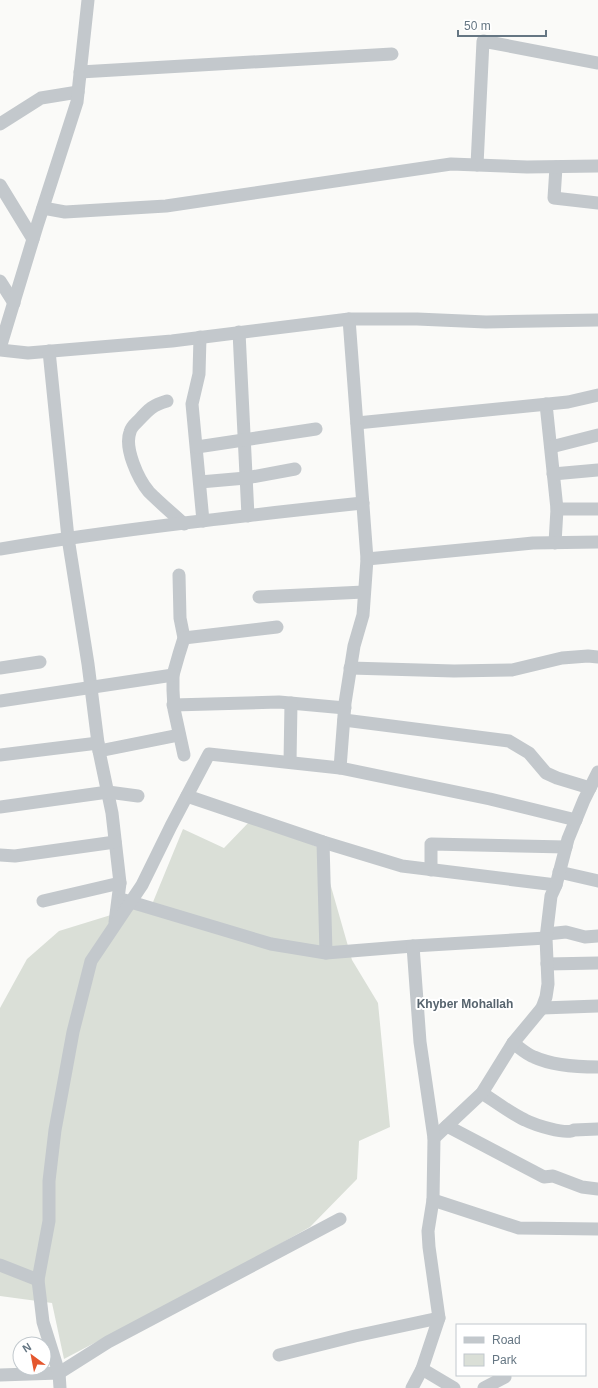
<svg xmlns="http://www.w3.org/2000/svg" width="598" height="1388" viewBox="0 0 598 1388" font-family="Arial,sans-serif">
  <rect width="100%" height="100%" fill="#fafaf8"/>
  <path fill="#dadfd7" d="M251 820 320 848 352 960 378 1003 390 1127 359 1141 357 1179 310 1227 244 1264 64 1359 52 1303 0 1296V1008L27 959 59 931 153 902 183 829 224 848Z"/>
  <g fill="none" stroke-linecap="round" stroke-linejoin="round">
    <g stroke="#c3c8cc" stroke-width="13">
      <path d="M80 72 392 54"/>
      <path d="M0 124 41 98 78 92"/>
      <path d="M477 165 483 41 598 63"/>
      <path d="M556 167 554 198 598 203"/>
      <path d="M0 185 33 239"/>
      <path d="M43 208 65 212 166 206 451 164 527 167 598 166"/>
      <path d="M0 281 14 303"/>
      <path d="M239 332 248 516"/>
      <path d="M200 337 199 374 192 404 203 521"/>
      <path d="M0 348 37 226 77 102 88 0"/>
      <path d="M0 350 28 353 172 341 349 319H417L486 322 598 320"/>
      <path d="M49 351 68 538 88 664 99 751 112 813 120 883 115 922"/>
      <path d="M167 401C153 405 149 409 139 420 136 423 131 427 130 432 124 448 138 479 149 492 160 503 172 513 184 524"/>
      <path d="M546 404 557 509 555 543"/>
      <path d="M357 423 568 402 598 395"/>
      <path d="M197 447 316 429"/>
      <path d="M551 447 598 435"/>
      <path d="M553 474 598 470"/>
      <path d="M200 482 246 478 295 469"/>
      <path d="M557 509H598"/>
      <path d="M0 549C120 529 242 516 363 503"/>
      <path d="M367 559 533 543 598 542"/>
      <path d="M179 575 180 618 184 638 179 654 173 675V690L174 709 184 755"/>
      <path d="M259 597 364 592"/>
      <path d="M184 638 277 627"/>
      <path d="M0 668 40 662"/>
      <path d="M350 668 454 671 512 670 562 658 588 656 598 657"/>
      <path d="M0 701 173 675"/>
      <path d="M173 705 279 702 345 708"/>
      <path d="M344 720 509 741 529 753 546 773 557 778 590 788"/>
      <path d="M99 751 179 735"/>
      <path d="M0 755 98 743"/>
      <path d="M290 762 291 703"/>
      <path d="M340 768 345 703 354 646 363 615 367 559 349 319"/>
      <path d="M187 796 323 842 402 866 556 885"/>
      <path d="M0 807 108 792 138 796"/>
      <path d="M323 842 326 953"/>
      <path d="M0 855 15 856 115 842"/>
      <path d="M431 870V844L566 847"/>
      <path d="M559 872 598 881"/>
      <path d="M124 900 271 944 326 953 413 946 546 938"/>
      <path d="M43 901 120 883"/>
      <path d="M547 934 566 932 585 937 598 936"/>
      <path d="M547 964 598 963"/>
      <path d="M542 1008 598 1006"/>
      <path d="M513 1043C520 1048 526 1054 534 1057 551 1065 579 1067 598 1067"/>
      <path d="M482 1093C496 1102 510 1113 525 1120 535 1125 566 1135 574 1130L598 1129"/>
      <path d="M447 1126 544 1177 553 1176 582 1187 598 1189"/>
      <path d="M434 1138 482 1093 513 1043 542 1008 546 997 548 984 546 938 551 896 556 885 568 839 584 800 598 772"/>
      <path d="M433 1200 519 1228 598 1229"/>
      <path d="M0 1265 38 1280"/>
      <path d="M279 1355 355 1336 439 1318"/>
      <path d="M422 1369 454 1388"/>
      <path d="M0 1375 59 1373 108 1342 340 1219"/>
      <path d="M60 1388 59 1373 43 1322 38 1280 49 1221V1181L55 1130 73 1032 91 961 142 885 171 826 209 754 340 768 490 799 576 820"/>
      <path d="M412 1388 422 1369 439 1318 429 1247 428 1231 433 1200 434 1138 420 1042 413 946"/>
      <path d="M484 1388 505 1377"/>
    </g>
  </g>
  <g text-anchor="middle" dominant-baseline="central" stroke-width="4" stroke-linejoin="round" paint-order="stroke">
    <g font-size="12" font-weight="bold" fill="#57646e" stroke="#fff">
      <text x="465" y="1004">Khyber Mohallah</text>
    </g>
  </g>
  <rect x="456" y="1324" width="130" height="52" fill="#ffffff" stroke="#c1c8cd"/>
  <rect x="464" y="1337" width="20" height="6" fill="#c3c8cc" stroke="#c1c8cd"/>
  <text x="492" y="1344" font-size="12" fill="#657683">Road</text>
  <rect x="464" y="1354" width="20" height="12" fill="#dadfd7" stroke="#c1c8cd"/>
  <text x="492" y="1364" font-size="12" fill="#657683">Park</text>
  <g transform="translate(32 1356) rotate(328)"><circle r="19" fill="#ffffff" stroke="#c1c8cd"/>
  <path d="M0-3L7 15L0 10L-7 15Z" fill="#e4572e"/>
  <text y="-6" font-size="11" font-weight="bold" text-anchor="middle" fill="#657683">N</text>
  </g>
  <path d="M458 30v6h88v-6" fill="none" stroke="#657683" stroke-width="2"/>
  <text x="464" y="30" font-size="12" fill="#657683" stroke="#ffffff" stroke-width="3" paint-order="stroke">50 m</text>
</svg>
